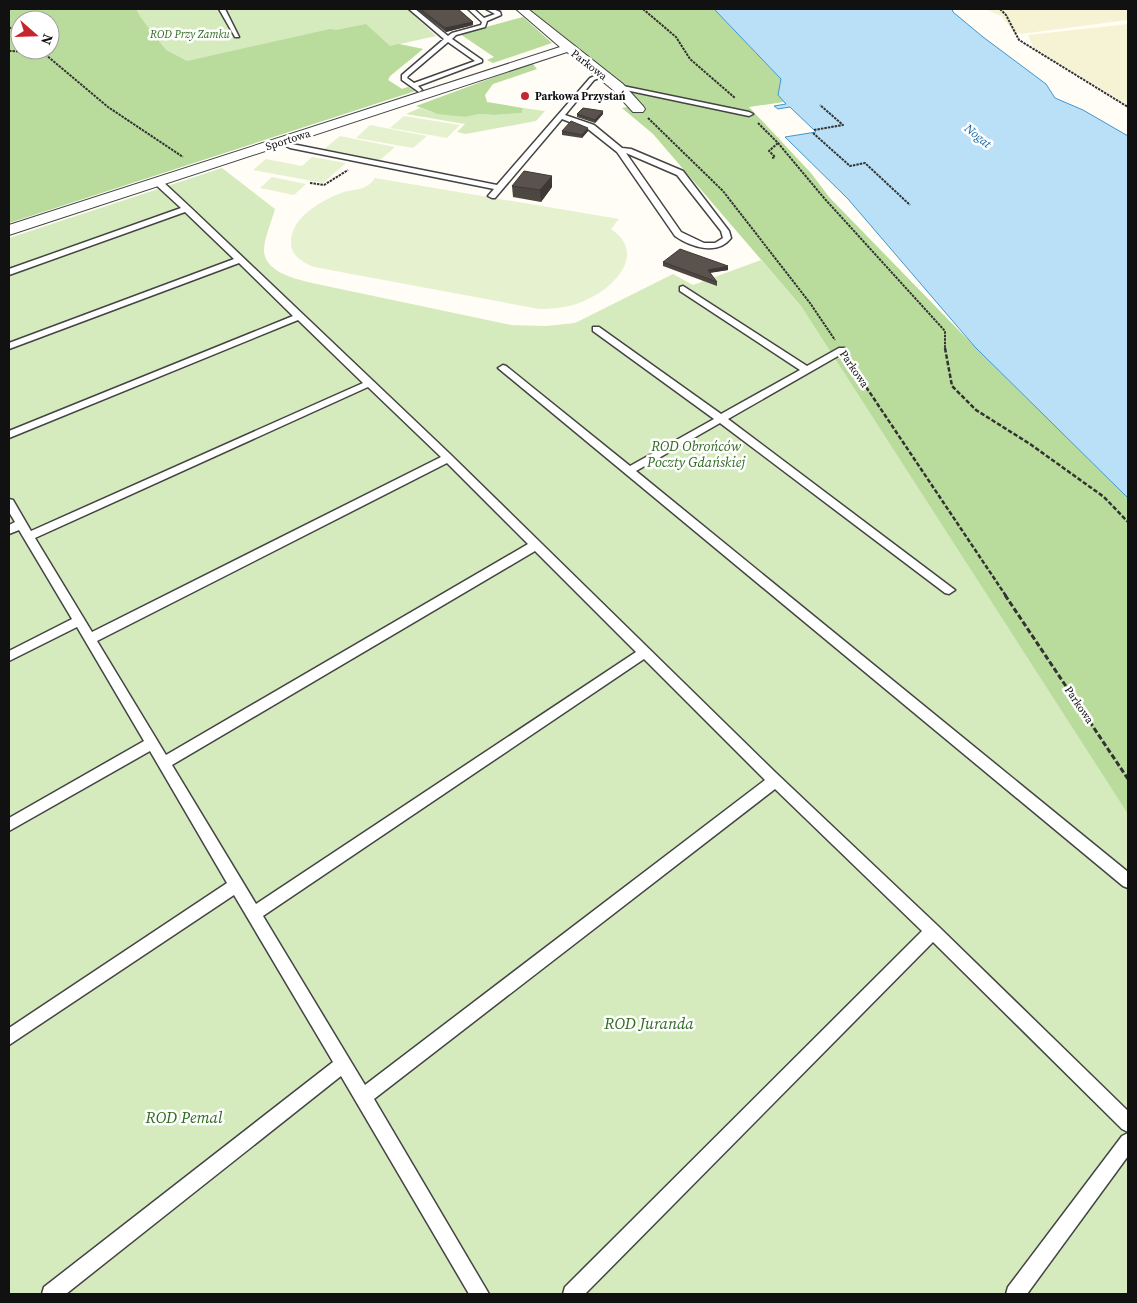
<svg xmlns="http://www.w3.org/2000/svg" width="1137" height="1303" viewBox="0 0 1137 1303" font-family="'Source Serif 4',serif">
  <rect width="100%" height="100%" fill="#fffdf5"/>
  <g fill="#f6f3d4">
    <path d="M985 9H1128V20L1021 34 1013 31 1001 16Z"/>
    <path d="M1128 24V105L1033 47 1028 35Z"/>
  </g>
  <g fill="#d5ebbd" fill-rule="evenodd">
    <path d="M9 9H407L436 36 400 44 423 49 390 76 388 80 402 89 408 87 415 91 9 223ZM20 20H50V50H20Z"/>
    <path d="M420 108 432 112 465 117 480 114 494 115 522 113 523 108 545 111 536 121 466 134 457 132 465 124 406 114Z"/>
    <path d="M222 168 275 209C272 220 264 239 264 250 264 272 296 279 312 283L511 325 546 326 575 323 673 274 693 285 761 260 801 306 1128 813V1294H9V238Z"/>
  </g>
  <g fill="#b9dc9c" fill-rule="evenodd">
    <path d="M9 9H136L141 18 166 50 187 61 330 29 336 30 366 24 390 46 398 44 423 49 390 76 388 80 402 89 408 87 415 91 9 223ZM20 20H50V50H20Z"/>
    <path d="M521 9H714L781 79 778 95 784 102 749 107 811 173 829 197 975 347 1128 498V814L801 306 653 134 622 108 643 104 622 84Z"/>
    <path d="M523 17 552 43 493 63 487 60 494 57 460 34Z"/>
    <path d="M532 63 537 69 493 84 485 95 487 102 523 108 522 113 494 115 480 114 465 117 438 114 416 106Z"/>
  </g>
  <g fill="#e6f2cf">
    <path d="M404 116 460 125 447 138 390 128Z"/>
    <path d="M370 125 427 136 413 148 356 138Z"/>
    <path d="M340 136 395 147 380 160 324 149Z"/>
    <path d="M312 157 346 163 323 183 253 170 266 159 302 166Z"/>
    <path d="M272 177 306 184 294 195 260 188Z"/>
    <path d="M375 178 619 219 611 229C647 253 615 287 588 299 573 307 556 309 539 309L314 267C304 263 291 256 291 244 290 217 322 200 344 192 351 190 360 190 367 186 370 184 373 181 375 178Z"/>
  </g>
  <path fill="#b9e0f7" stroke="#3f96cf" d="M714 9H952L953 12 983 37 1046 84 1055 98 1083 110 1128 136V498L975 347 848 199 785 137 816 132 790 107 778 109 774 106 786 104 778 95 781 79Z"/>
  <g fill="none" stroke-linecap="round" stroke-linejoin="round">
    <g stroke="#444" stroke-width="3">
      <g id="service">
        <path d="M219 9H225L239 37H235Z"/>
        <path d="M409 9H415L448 36 452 33 481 25 482 22 468 9H474L484 18 495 14 486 9H493L500 12 501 15 487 21 485 27 456 35 452 39 482 60V62L418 86 422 90 419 92 402 80V75L444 39ZM448 42 475 61 414 83 407 78 408 76Z"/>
        <path d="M602 73 604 74V76L594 80 565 115 594 125 622 148 631 149 683 171 729 231 731 238C717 256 691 247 675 236L617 152 588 129 562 119 495 198H492L488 196 494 189 290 148 278 142 282 140 292 144 497 185 590 78ZM626 153 677 175 721 231 723 238 715 243H704L681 232Z"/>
        <path d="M618 85 749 112 753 114 749 116 616 88 615 87Z"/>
        <path d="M155 180H161L190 207 450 454 775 772 938 926 1128 1111V1132L1122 1129 933 942 585 1294H563L565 1287 922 931 775 789 374 1099 489 1294H469L341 1076 66 1294H42L44 1287 333 1062 234 895 9 1045V1028L227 883 150 751 9 831V818L144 741 77 627 9 661V651L72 619 19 530 9 534V525L15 522 9 512V499L13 500 31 531 363 383 298 320 9 438V431L293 316 239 263 9 349V343L234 259 185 212 9 275V269L181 208 155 184ZM368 387 441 457 92 632 35 538ZM447 463 528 544 166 755 97 641ZM535 551 636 652 256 904 172 765ZM644 659 765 780 365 1085 263 916Z"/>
        <path d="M683 286 807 366 839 348H845V352L728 419 955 590 949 594 945 593 720 423 636 471 1128 872V888L1123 886 498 368 503 365 506 366 630 466 714 419 593 331V327H599L721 414 800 370 680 291V287Z"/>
        <path d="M1128 1133V1156L1027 1294H1006L1008 1287 1122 1136Z"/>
      </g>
    </g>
    <g stroke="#444" stroke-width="2">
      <path id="minor" d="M516 9H528L623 84 643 106 645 109 643 112H633L613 90 567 52 9 235V225L560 47Z"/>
    </g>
    <g stroke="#333" stroke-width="2" stroke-dasharray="2.5 1" stroke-linecap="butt">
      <path d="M643 9 676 37 690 59 735 98"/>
      <path d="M1000 9 1006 15 1019 40 1128 107"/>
      <path d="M9 27 20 35"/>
      <path d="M40 50 108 107 183 157"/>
      <path d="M9 51 42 52"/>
      <path d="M648 118 723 191 810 303 835 340"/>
      <path d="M758 123 778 143 824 198 945 331V349"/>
      <path d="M814 130 843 125 820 105"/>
      <path d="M813 133 850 166 865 163 910 205"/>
      <path d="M772 158 775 157 769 151 778 143"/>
      <path d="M310 183 324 185 348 170"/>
    </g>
    <g stroke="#333" stroke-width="2.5" stroke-dasharray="4.5 2" stroke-linecap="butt">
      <path d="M945 348 952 386 976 410 1030 444 1104 497 1128 522"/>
      <path d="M848 360 1006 596"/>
    </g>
    <path stroke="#333" stroke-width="3" stroke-dasharray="5.5 2.5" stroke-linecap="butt" d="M1005 595 1128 779"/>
    <use href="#service" fill="#fff" fill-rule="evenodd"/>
    <use href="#minor" fill="#fff" fill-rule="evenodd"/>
  </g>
  <g fill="#4d4742">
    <path d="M416 9H458L473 22V25L446 32Z"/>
    <path d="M577 114H603L595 123 577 117Z"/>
    <path d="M562 131H588L582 138 562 135Z"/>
    <path d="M552 176V187L541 202 513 197 512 186Z"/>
    <path d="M663 262 728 270 710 273 717 282V286L663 266Z"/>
  </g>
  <g fill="#3f3936">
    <path d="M473 22V25L446 32 445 28Z"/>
    <path d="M603 111V114L595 123V120Z"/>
    <path d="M588 128V131L582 138V135Z"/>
    <path d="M552 176V187L541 202 540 190Z"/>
    <path d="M728 266V270L707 273 708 270Z"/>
  </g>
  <g fill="#5a524d" stroke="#3f3936">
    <path d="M420 9H458L473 22 445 28Z"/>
    <path d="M583 108 603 111 595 120 577 114Z"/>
    <path d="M571 121 588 128 582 135 562 131Z"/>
    <path d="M524 171 552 176 540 190 512 186Z"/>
    <path d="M680 249 728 266 708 270 717 282 663 262Z"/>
  </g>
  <circle fill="#c4262e" stroke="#fff" stroke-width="2" cx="525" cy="96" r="5"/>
  <g text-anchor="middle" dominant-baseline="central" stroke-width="5" stroke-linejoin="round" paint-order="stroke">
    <g font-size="11" font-style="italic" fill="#2f6b1f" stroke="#fff">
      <text x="190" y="34">ROD Przy Zamku</text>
    </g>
    <g font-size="11" fill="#111" stroke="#fff">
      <text transform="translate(589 65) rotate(38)">Parkowa</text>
      <text transform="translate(288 140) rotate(-18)">Sportowa</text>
      <text transform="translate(854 369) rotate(56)">Parkowa</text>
      <text transform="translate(1079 705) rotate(56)">Parkowa</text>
    </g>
    <g font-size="11" font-weight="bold" fill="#111" stroke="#fff" text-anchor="start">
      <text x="535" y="96">Parkowa Przystań</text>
    </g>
    <g font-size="12" font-style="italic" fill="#1768a6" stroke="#fff">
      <text transform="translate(978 136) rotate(39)">Nogat</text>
    </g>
    <g font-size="14" font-style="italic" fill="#2f6b1f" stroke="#fff">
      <text x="696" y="446">ROD Obrońców<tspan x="696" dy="16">Poczty Gdańskiej</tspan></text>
    </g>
    <g font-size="16" font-style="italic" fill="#2f6b1f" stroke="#fff">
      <text x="649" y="1023">ROD Juranda</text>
      <text x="184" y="1117">ROD Pemal</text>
    </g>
  </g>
  <rect width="1137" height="1303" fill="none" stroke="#111111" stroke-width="20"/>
  <g transform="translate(35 35) rotate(110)"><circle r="24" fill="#ffffff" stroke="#a0a0a0"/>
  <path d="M0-4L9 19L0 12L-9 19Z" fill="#c4262e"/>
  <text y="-8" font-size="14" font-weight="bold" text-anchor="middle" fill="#111111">N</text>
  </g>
</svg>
